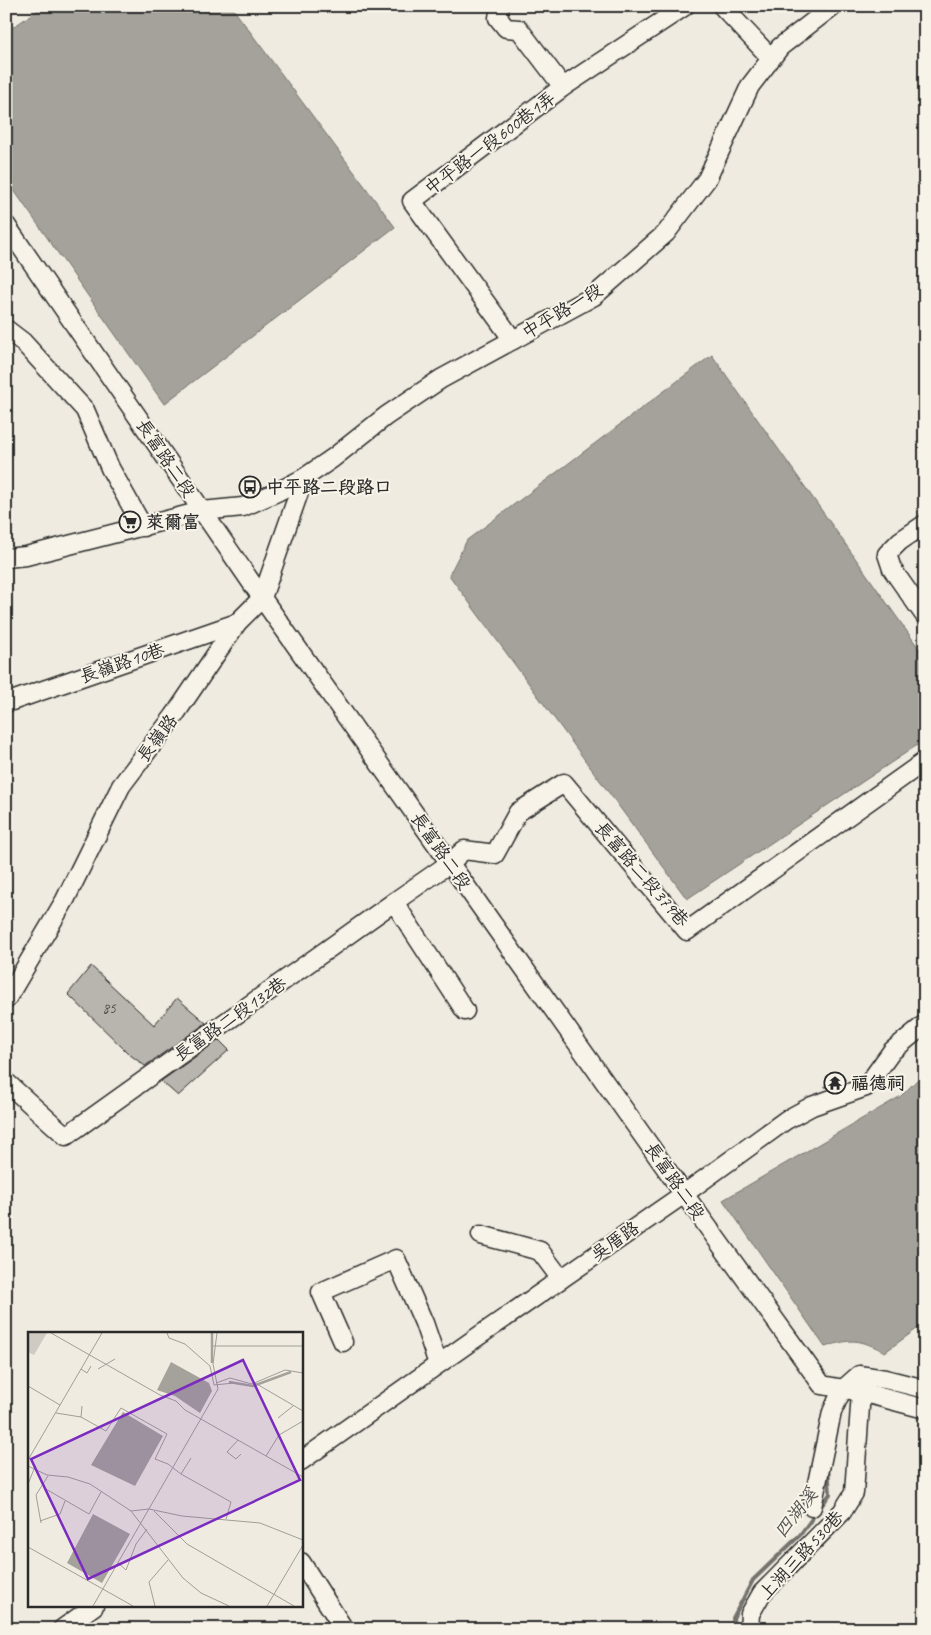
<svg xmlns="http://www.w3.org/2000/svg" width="931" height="1635" viewBox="0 0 931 1635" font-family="Caveat,'LXGW WenKai TC',sans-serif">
  <rect width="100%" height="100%" fill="#efebe0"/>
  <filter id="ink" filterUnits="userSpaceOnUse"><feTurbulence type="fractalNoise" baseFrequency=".02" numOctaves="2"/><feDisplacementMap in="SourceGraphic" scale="10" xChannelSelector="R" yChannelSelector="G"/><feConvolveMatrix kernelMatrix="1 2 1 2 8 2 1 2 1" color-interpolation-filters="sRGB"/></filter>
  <g filter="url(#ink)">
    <g fill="#a4a29a" stroke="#74726e">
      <path d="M44 6H231L395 227 164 404 6 179V32Z"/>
      <path d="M712 355 925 657V740L687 899 449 575 467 540Z"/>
      <path d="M925 1072V1323L885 1352C859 1339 853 1338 825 1347L723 1200 901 1096Z"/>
    </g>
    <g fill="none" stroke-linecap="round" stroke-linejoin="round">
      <path stroke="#74726e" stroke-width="4" d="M734 1629 733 1618 753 1580 800 1535 830 1494 828 1468"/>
    </g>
    <g fill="#b8b5ae" stroke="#2b2b2b">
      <path d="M91 966 154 1025 177 998 206 1023 145 1066 129 1054 68 994Z"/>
      <path d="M219 1040 229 1050 178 1096 161 1081Z"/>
      <path d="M827 1076 845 1079V1083L832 1088 825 1087Z"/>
    </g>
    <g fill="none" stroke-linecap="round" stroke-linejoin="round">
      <g stroke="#2b2b2b" stroke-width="21">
        <g id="minor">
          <path d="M500 6 498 18 506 28 519 29 563 87"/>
          <path d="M722 6 771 58"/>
          <path d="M6 225 262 598 684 1194 822 1385 861 1392 925 1409"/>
          <path d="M6 329 23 342 85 410 110 468 143 527"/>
          <path d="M513 340 412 201 563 87 685 6"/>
          <path d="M925 524 900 541 887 554 892 569 925 616"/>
          <path d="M6 558 26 556 202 511 243 507 277 492 304 478 333 458 386 416 441 379 594 296 666 233 707 179 750 86 780 47 833 6"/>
          <path d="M6 703 237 623"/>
          <path d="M6 1000 65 900 121 786 174 716 237 623 262 598 304 478"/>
          <path d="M465 1011 394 902 450 863 464 850 495 854 518 812 564 783 687 931 925 761"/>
          <path d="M6 1082 66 1136 394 902"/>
          <path d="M481 1235 540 1251 561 1279"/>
          <path d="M343 1342 321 1292 396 1259 424 1323 438 1364"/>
          <path d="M301 1461 470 1342 684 1194 786 1120 812 1106 866 1087 892 1051 925 1024"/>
          <path d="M812 1507 832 1412 842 1390 859 1375 885 1379 925 1389"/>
          <path d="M301 1562 344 1629"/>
          <path d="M62 1629 94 1606"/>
          <path d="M749 1629 750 1614 762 1593 842 1512 854 1493 861 1392"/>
        </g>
      </g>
      <use href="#minor" stroke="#f7f3e8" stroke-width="18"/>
    </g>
  </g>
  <defs>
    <g id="bus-ring" transform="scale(1.125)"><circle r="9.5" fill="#f7f3e8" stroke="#2b2b2b" stroke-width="1.5"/><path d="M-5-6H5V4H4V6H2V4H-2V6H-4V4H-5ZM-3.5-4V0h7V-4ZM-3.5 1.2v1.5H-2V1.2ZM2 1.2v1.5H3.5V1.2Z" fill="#2b2b2b"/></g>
    <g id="supermarket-ring" transform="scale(1.125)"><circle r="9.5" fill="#f7f3e8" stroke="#2b2b2b" stroke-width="1.5"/><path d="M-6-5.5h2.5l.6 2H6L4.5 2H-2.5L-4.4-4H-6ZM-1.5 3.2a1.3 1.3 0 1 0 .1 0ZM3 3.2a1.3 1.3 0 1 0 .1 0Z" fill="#2b2b2b"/></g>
    <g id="temple-ring" transform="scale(1.125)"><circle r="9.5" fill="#f7f3e8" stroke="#2b2b2b" stroke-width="1.5"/><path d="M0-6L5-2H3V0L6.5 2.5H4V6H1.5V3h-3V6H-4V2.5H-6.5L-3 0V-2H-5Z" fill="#2b2b2b"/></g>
  </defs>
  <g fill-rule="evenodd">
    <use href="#bus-ring" x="250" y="487"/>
    <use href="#supermarket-ring" x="130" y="522"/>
    <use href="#temple-ring" x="835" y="1083"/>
  </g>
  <g text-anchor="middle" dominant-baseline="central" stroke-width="4" stroke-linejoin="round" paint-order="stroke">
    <g font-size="15" fill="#4e4e4c">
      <text x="109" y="1008">85</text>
    </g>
    <g font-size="18" fill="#2b2b2b" stroke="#f7f3e8">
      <text transform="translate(490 143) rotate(-37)">中平路一段600巷1弄</text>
      <text transform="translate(562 311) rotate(-31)">中平路一段</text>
      <text transform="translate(166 458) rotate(56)">長富路二段</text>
      <text transform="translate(122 663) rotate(-19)">長嶺路10巷</text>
      <text transform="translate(157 738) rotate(-53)">長嶺路</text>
      <text transform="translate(441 851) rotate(55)">長富路二段</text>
      <text transform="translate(642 874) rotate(49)">長富路二段379巷</text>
      <text transform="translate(230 1019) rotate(-35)">長富路二段132巷</text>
      <text transform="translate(675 1181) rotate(55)">長富路二段</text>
      <text transform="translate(615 1241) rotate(-35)">吳厝路</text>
      <text transform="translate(801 1555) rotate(-47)">上湖三路530巷</text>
    </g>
    <g font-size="18" font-weight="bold" fill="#2b2b2b" stroke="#f7f3e8" text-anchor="start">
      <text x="266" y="487">中平路二段路口</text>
      <text x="146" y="522">萊爾富</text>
      <text x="851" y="1083">福德祠</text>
    </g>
    <g font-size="19" font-style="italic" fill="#555552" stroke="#f7f3e8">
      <text transform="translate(796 1513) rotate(-52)">四湖溪</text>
    </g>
  </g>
  <g transform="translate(28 1332)">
    <rect width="275" height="275" fill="#efebe0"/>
    <path d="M0 1H19L6 23 0 20Z" fill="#cfcbc2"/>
    <path d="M143 30 181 51 184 59 172 81 147 64 129 58ZM95 80 135 104 107 154 63 133ZM65 182 102 202 74 251 39 231Z" fill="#a4a29a"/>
    <path fill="none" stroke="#a4a29a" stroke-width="2.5" d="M184 31V1M201 50 225 54 263 40"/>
    <path fill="none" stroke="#a19e98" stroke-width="1" d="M23 1 132 63 148 69 157 78 275 145M139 1 141 6 157 12 182 34 186 53 206 51M185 14H275M53 37 59 41 63 34M70 37 87 27M188 51 202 46 224 52 257 38 275 41M227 51 275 79M0 54 32 73M28 81 53 85 54 74M53 85 78 99 93 76 139 102 127 127 140 132 153 142 163 126M250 86 265 74M210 108 199 120 208 127 213 122M238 124 251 103 275 89M0 128 74 1M0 134 19 143 40 145 62 152 103 179 155 246 173 261 201 274M153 142 203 170 198 187M0 152 6 137M16 156 61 182 73 160M103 179 121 177 154 184 232 191 275 208M126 179 159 212 266 274M12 189 32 182 37 169M13 191 8 163 20 144M0 215 105 274M90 231 98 238 108 212 119 197M65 274 190 57 185 32 189 1M127 274 121 250 140 228M239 274 275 213"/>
    <path fill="#7b2cbf" fill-opacity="0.15" stroke="#7b2cbf" stroke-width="2.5" d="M215 28 272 148 60 247 3 127Z"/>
    <rect width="275" height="275" fill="none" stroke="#2b2b2b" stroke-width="2.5"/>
  </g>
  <rect width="931" height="1635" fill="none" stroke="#f7f3e8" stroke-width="25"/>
  <rect x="12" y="12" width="906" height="1610" fill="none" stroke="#2b2b2b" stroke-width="2" filter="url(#ink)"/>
</svg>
